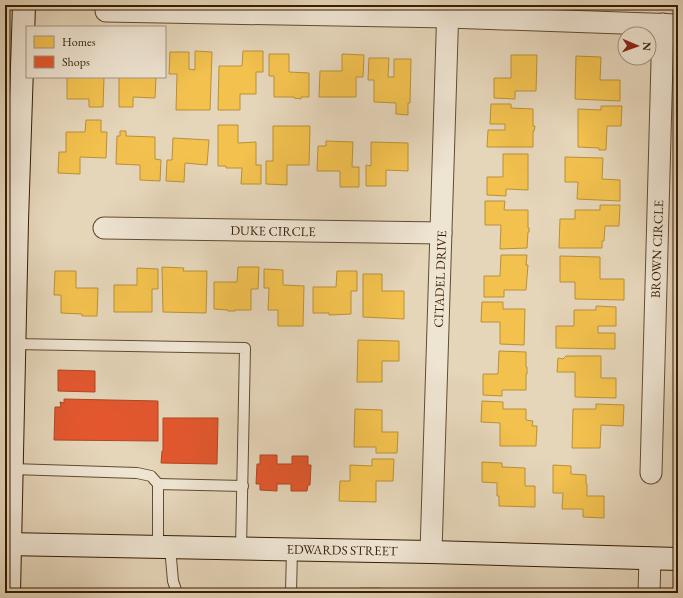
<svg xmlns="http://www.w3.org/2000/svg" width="683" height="598" viewBox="0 0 683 598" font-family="'EB Garamond',serif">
  <rect width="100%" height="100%" fill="#e5d5b9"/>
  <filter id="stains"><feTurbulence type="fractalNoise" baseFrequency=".005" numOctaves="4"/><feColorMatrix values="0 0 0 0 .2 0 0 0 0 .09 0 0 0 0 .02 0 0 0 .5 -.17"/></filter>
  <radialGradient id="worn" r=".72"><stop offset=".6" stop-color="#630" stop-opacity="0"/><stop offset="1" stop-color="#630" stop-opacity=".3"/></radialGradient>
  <g fill="#f2c14e" stroke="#ba9037">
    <path d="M195 51 212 52 210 110H176L177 74H169L170 52H189V69L195 70Z"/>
    <path d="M243 51H263V72H256V94H240V110H218L219 66H242Z"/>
    <path d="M269 54H289V72L309 73V97H301V99L294 98V97H274V76H269Z"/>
    <path d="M342 54 364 55 363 77H356V97H319L320 71H342Z"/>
    <path d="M511 55H537L536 91H515V99L494 98V78H511Z"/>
    <path d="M576 56 601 57 600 80H620V101L575 99Z"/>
    <path d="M369 58H389L388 77H394V59H411L410 103H408V115L396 114V103L374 102V80H368Z"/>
    <path d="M67 77H104L103 107H89V99H67Z"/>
    <path d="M119 77H156L155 98 133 97V107H119Z"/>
    <path d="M491 104H511V108L533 109V126H535L534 131H533V147H487L488 130H505V124H490Z"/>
    <path d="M601 106H622L621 126H607L606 150H599V148L578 147V109L601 110Z"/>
    <path d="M86 120H101V132H107L106 158 80 157V174L58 173 59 152H66V132H85Z"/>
    <path d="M218 125H238V143L256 142V165H261V184H241L242 168H226V166H218Z"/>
    <path d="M273 126H310L309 165H287V185L266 184V161H273Z"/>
    <path d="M120 131H126V136L155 137V159L161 160 160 181 140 180V165L116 164 117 136H120Z"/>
    <path d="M173 138 209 140 207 165 185 163 184 182 166 181 167 160H172Z"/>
    <path d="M326 141 353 142 352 167H359V187H340V171H317L318 146H326Z"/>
    <path d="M371 142 408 143V171L386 170V186H366V165L371 166Z"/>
    <path d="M503 154H528V190L506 189V196L487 195V177H503Z"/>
    <path d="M565 157 603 158 602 179 620 180V201L577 199 578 182H565Z"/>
    <path d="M485 201H505L504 210H528V228H529V232H528L527 248 500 249 501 225H485Z"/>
    <path d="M600 205H620L619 226H605L604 241H602V248H559L560 219H575V210H600Z"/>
    <path d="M501 255H527L526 265H528L526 290H504V297H484V276H500Z"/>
    <path d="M560 256 600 257V279H624V300L575 299V282H560Z"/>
    <path d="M162 267 184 268 183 271H207L206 313 163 312Z"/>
    <path d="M238 267H259L258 289H251V310H235V311H228V310L214 309V282H237Z"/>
    <path d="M137 268 158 269V289H152V312H114V285H137Z"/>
    <path d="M264 269 283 270V285L304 286 303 326H278V310H268L269 288H264Z"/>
    <path d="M55 271H76V288H98L97 316H82V314L61 313V295H54Z"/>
    <path d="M337 271H357V291H351V314L329 315V313H313V287H336Z"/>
    <path d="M363 274H382V291H404V319L363 317Z"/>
    <path d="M482 302H503V309H525L524 345 500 344V322H481Z"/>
    <path d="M596 306 616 307V326H598V333H615V349L556 348V326H574V310H596Z"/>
    <path d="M358 340 399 341V361H382V382H357Z"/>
    <path d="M499 351 526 352V367H527V374H526V390H502V396L483 395V374H498Z"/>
    <path d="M566 356H601V378H616V398L575 397V372H557L558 358 563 359Z"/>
    <path d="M482 401 503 402V409H526V420L533 421 532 426H537L536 446H500V423L481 422Z"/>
    <path d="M596 404 624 405 623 426 601 425 600 448H572L573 409H596Z"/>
    <path d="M355 409 382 410V432H398L397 453H376V447H354Z"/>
    <path d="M372 459H394L393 481H376V502L339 501 340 481H350V465L372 466Z"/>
    <path d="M482 462 502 463V467L525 468V486H535V507L499 506V496H497V483L482 482Z"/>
    <path d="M553 465 571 466V474L586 475V484H587V496H604V518L583 517V509H562L563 493H553Z"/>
    <path d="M360 588H381V593H336V592H360Z"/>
    <path d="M484 589 528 590 527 593H484Z"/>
  </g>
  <g fill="#e4572e" stroke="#b04621">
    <path d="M58 370 95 371V392L58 391Z"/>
    <path d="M64 399 158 401V441L54 440 55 407H61L60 402 64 403Z"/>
    <path d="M163 418H218L217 464 161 463 162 451H163Z"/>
    <path d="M260 455H277V464H292V456H308V465H311L310 485H308L307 491H291V484H277V491L260 490V484H256L257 464H260Z"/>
  </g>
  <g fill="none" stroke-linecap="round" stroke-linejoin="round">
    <g stroke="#624c30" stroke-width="12">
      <g id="lane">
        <path d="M13 344 245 348 241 548"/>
        <path d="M12 469 137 473 151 476 158 484V547"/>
        <path d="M158 484 243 486"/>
        <path d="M170 547 173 581 177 593"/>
        <path d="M291 593 292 549"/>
      </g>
    </g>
    <g stroke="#624c30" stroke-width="23">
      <g id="street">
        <path d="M106 11 448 17 678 25"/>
        <path d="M104 228 441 233"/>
        <path d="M651 473 663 24"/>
        <path d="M431 552 448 5"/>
        <path d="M649 593 650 558"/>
      </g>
    </g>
    <g stroke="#371e02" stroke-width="24">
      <g id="secondary">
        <path d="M5 544 431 552 678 559"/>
        <path d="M9 593 17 221 24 5"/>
      </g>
    </g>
    <use href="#lane" stroke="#eee4d2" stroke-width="10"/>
    <use href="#street" stroke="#eee4d2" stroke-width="21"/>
    <use href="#secondary" stroke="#eee4d2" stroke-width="22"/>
  </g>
  <g text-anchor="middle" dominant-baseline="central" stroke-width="4" stroke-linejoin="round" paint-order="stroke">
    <g font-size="13" fill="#371e02" stroke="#eee4d2">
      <text transform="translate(273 231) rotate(1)">DUKE CIRCLE</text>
      <text transform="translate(657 249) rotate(-88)">BROWN CIRCLE</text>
      <text transform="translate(440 279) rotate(-88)">CITADEL DRIVE</text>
      <text transform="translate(342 550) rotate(1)">EDWARDS STREET</text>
    </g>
  </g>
  <rect width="683" height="598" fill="none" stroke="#e5d5b9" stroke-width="20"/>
  <rect x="6" y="6" width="671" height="586" fill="none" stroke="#371e02" stroke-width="2"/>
  <rect x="10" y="10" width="663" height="578" fill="none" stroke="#371e02"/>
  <rect x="26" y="26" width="140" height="52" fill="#eee4d2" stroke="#a5957f"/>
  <rect x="34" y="36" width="20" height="12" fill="#f2c14e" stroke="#a5957f"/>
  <text x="62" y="46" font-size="12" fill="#371e02">Homes</text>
  <rect x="34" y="56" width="20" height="12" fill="#e4572e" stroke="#a5957f"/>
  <text x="62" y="66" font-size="12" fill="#371e02">Shops</text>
  <g transform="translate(637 46) rotate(92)"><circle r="19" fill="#eee4d2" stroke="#a5957f"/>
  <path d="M0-3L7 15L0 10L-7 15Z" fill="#8f2418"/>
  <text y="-6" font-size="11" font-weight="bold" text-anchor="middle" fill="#371e02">N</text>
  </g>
  <rect width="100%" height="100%" filter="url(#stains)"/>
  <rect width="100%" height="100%" fill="url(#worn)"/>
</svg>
